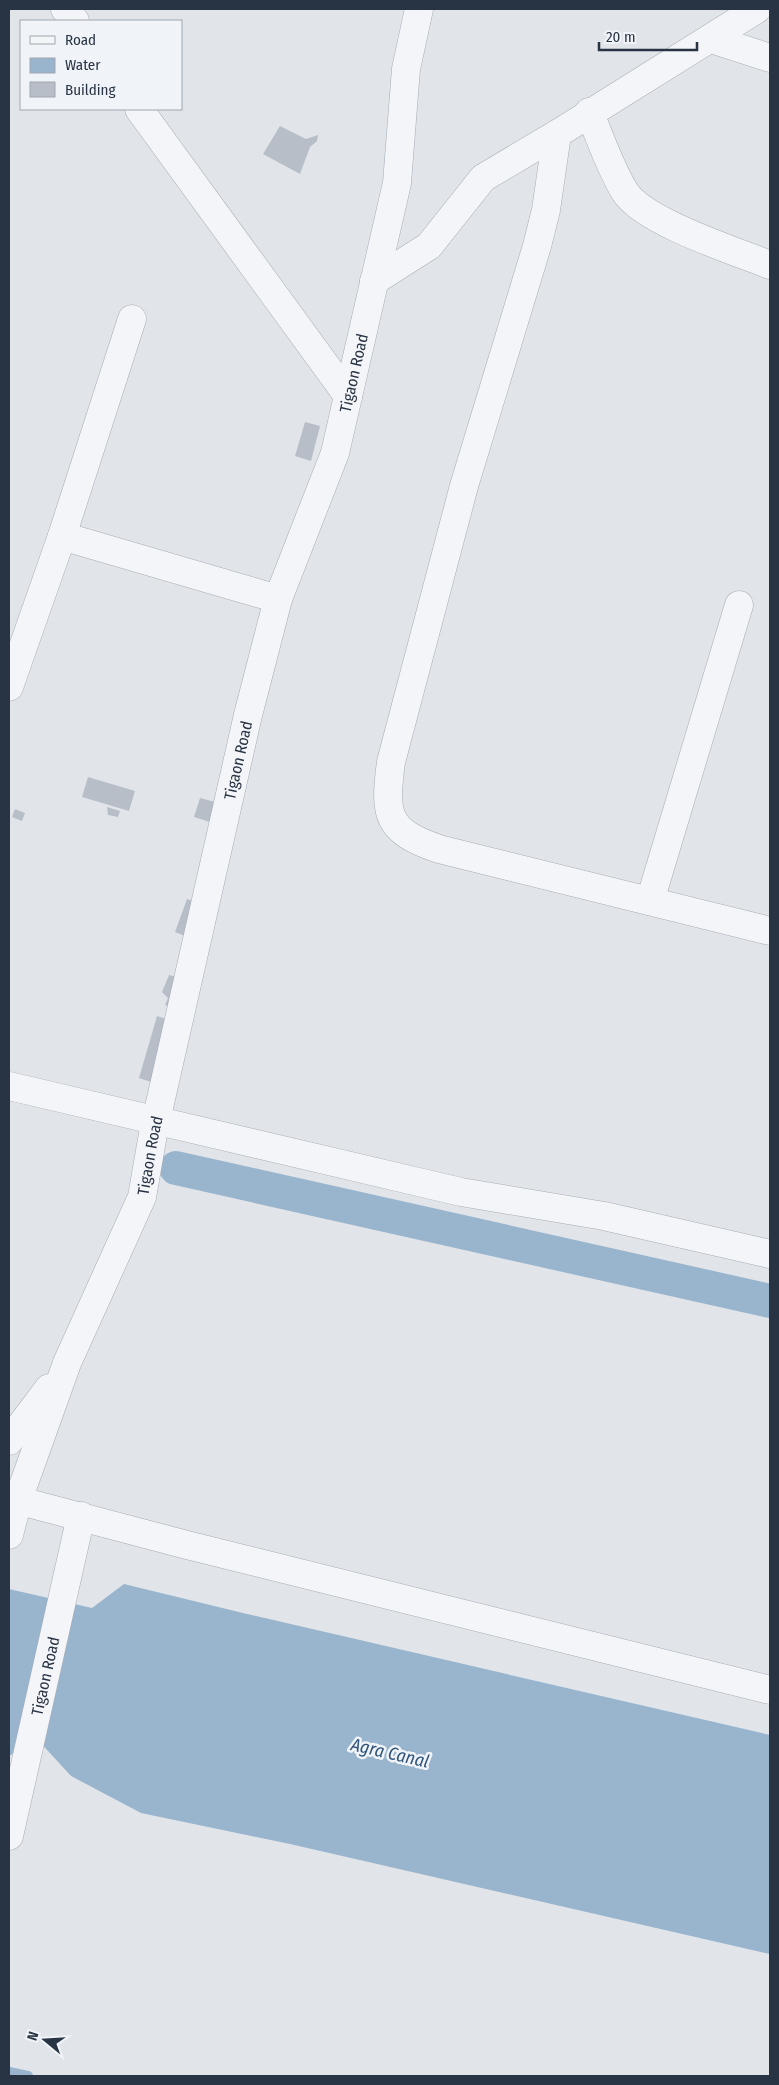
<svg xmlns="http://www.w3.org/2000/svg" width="779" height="2085" viewBox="0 0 779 2085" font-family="'Fira Sans Condensed',sans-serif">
  <rect width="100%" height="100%" fill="#e1e5ea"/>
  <path fill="#99b4cd" d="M124 1584 247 1614 770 1735V1954L290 1844 141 1813 71 1776 37 1739 9 1756V1589L92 1608Z"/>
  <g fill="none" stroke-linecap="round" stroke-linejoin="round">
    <path stroke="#99b4cd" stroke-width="10" d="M9 2072 28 2076"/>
    <path stroke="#99b4cd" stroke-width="34" d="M176 1168 770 1301"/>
  </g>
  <g fill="#b7bec8">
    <path d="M280 126 306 139 318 135 317 141 310 147 300 174 263 154Z"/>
    <path d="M305 422 320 426 311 461 295 456Z"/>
    <path d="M88 777 135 791 129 811 82 797Z"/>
    <path d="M200 798 219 803 213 823 194 817Z"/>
    <path d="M107 807 120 811 118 817 108 815Z"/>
    <path d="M15 809 25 813 22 821 12 817Z"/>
    <path d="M187 899 201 904 190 938 175 932Z"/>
    <path d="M169 975 184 979 172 1008 165 1005 168 998 162 992Z"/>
    <path d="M157 1016 175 1022 157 1084 139 1078Z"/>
  </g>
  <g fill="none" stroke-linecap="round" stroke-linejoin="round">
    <g stroke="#a6acb5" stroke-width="29">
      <g id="minor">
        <path d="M65 9 75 21"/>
        <path d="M711 39 770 58"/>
        <path d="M139 109 348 396"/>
        <path d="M589 112C601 139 610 168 625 192 644 222 735 251 770 265"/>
        <path d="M557 134 546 210 537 246 464 486 391 762C384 815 386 831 439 849L770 931"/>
        <path d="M374 281 429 246 483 178 557 134 757 9"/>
        <path d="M62 536 278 599"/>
        <path d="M9 687 62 536 132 319"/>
        <path d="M650 901 739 605"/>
        <path d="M9 1086 461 1192 604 1216 770 1254"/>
        <path d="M9 1441 49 1388"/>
        <path d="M9 1498 187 1545 770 1690"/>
        <path id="s1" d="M9 1535 18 1500 67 1363 142 1197 153 1134 248 715 278 599 335 453 397 183 406 69 419 9"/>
        <path id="s2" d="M9 1836 81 1516"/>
      </g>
    </g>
    <use href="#minor" stroke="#f4f5f8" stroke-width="28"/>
  </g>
  <g text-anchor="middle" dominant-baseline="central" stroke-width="5" stroke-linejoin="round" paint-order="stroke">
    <g font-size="16" fill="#283343" stroke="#f0f4f8">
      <text stroke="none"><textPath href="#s1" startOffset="1216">Tigaon Road</textPath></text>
      <text stroke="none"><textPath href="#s1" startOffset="811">Tigaon Road</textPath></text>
      <text stroke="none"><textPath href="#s1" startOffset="406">Tigaon Road</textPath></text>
      <text stroke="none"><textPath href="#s2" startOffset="164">Tigaon Road</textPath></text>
    </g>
    <g font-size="18" font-style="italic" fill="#2f537a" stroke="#f0f4f8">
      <text transform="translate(390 1753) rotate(13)">Agra Canal</text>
    </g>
  </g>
  <rect width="779" height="2085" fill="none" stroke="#283343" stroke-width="20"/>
  <rect x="20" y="20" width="162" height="90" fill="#f0f4f8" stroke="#a0a7b0"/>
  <rect x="30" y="36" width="25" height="8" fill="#f4f5f8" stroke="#a0a7b0"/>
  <text x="65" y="45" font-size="15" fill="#283343">Road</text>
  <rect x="30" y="58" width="25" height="15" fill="#99b4cd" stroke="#a0a7b0"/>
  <text x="65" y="70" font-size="15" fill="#283343">Water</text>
  <rect x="30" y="82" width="25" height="15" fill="#b7bec8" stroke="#a0a7b0"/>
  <text x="65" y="95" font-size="15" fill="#283343">Building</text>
  <g transform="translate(45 2040) rotate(288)" stroke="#f0f4f8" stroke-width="4" paint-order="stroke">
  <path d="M0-4L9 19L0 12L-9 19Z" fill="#283343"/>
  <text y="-8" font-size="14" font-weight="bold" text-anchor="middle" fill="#283343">N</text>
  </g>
  <path d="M599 42v8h98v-8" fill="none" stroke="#283343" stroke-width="2.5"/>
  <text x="606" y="42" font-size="15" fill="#283343" stroke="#f0f4f8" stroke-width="4" paint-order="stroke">20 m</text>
</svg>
